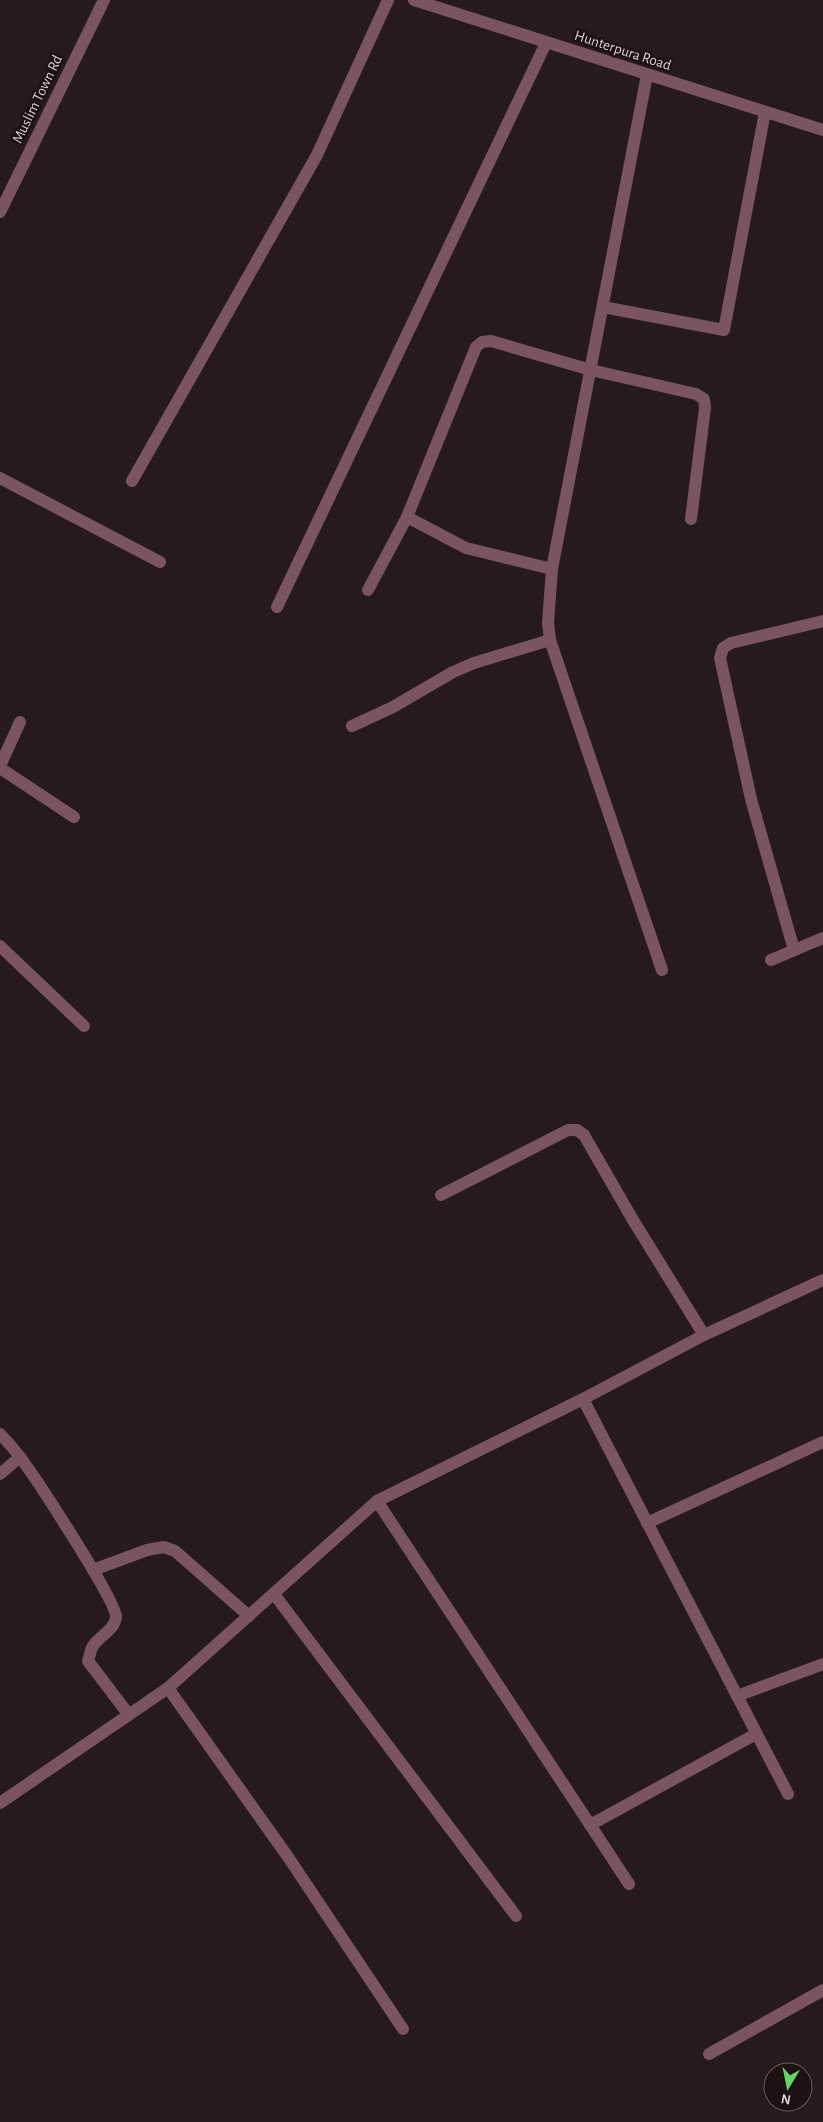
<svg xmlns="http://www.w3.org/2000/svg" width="823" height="2122" viewBox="0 0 823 2122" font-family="'Alegreya Sans',sans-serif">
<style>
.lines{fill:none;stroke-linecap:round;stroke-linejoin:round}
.minor{stroke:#7a545f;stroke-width:12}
.labels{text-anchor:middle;stroke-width:5;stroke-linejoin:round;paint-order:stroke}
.street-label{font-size:15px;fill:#d9d0d3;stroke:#1d1114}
</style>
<rect width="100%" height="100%" fill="#261a1e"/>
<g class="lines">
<g class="minor">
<path d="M 414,0 L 823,130"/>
<path d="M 647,75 L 552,569 L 548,623 L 550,640 L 662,970"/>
<path d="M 0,212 L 104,0"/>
<path d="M 603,307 L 724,330 L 765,112"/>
<path d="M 0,478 L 160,562"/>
<path d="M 132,481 L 317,155 L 388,0"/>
<path d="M 407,517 L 466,548 L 552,569"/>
<path d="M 368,590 L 407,517 L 476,347 L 482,342 L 491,341 L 591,370 L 696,394 L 704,399 L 705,408 L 691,519"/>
<path d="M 277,607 L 546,43"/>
<path d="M 352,726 L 393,707 L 453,672 L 474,663 L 550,640"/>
<path d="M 0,766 L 20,722"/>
<path d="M 0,768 L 74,817"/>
<path d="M 0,946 L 84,1026"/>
<path d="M 794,950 L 751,799 L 720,658 L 723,648 L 731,643 L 823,621"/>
<path d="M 771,960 L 823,938"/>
<path d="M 441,1195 L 568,1130 L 577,1130 L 584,1135 L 633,1220 L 704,1335"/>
<path d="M 583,1399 L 788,1794"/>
<path d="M 0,1434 C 7,1441 14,1449 20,1457 C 35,1477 116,1600 116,1617 C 115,1630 99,1636 93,1646 C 90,1650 90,1656 88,1661 L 129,1715"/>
<path d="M 0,1474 L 20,1457"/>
<path d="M 377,1501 L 629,1884"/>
<path d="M 647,1523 L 823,1442"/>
<path d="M 93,1570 L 147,1550 L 164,1547 L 175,1551 L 249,1616"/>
<path d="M 274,1594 L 516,1916"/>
<path d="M 168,1688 L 288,1857 L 403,2029"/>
<path d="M 737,1696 L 823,1664"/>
<path d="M 0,1803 L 168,1688 L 377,1501 L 583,1399 L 704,1335 L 823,1280"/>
<path d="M 590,1825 L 756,1734"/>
<path d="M 709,2054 L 823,1990"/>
</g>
</g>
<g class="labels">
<g class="street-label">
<text transform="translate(623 50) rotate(18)" y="5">Hunterpura Road</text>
<text transform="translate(37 99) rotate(-64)" y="5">Muslim Town Rd</text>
</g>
</g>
<g transform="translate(788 2087) rotate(190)"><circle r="24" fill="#1d1114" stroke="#685d60"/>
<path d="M0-4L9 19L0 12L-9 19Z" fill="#65d467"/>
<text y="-8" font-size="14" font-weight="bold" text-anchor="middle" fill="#d9d0d3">N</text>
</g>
</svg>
